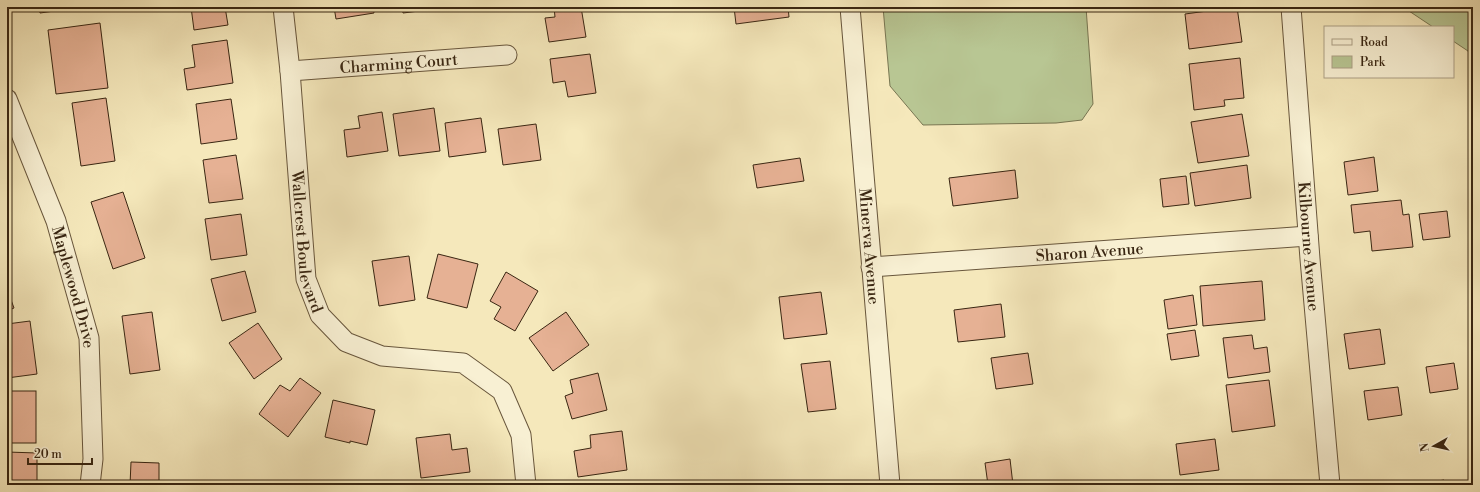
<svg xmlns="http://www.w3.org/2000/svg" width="1480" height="492" viewBox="0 0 1480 492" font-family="'Libre Bodoni',serif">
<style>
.green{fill:#b8c693;stroke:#787652}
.building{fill:#e6b194;stroke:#392612}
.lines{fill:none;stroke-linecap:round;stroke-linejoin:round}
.street-casing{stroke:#68563c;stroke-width:21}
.street{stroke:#f8f0d3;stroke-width:19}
.labels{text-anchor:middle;stroke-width:4;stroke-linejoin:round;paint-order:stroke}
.street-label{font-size:16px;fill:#392612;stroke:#f8f0d3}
</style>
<rect width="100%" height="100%" fill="#f5e8bb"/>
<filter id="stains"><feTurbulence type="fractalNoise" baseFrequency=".005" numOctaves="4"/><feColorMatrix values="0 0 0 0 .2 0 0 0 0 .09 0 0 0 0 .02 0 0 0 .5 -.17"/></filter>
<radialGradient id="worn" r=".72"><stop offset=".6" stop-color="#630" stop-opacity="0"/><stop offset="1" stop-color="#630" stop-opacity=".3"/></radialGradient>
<g class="green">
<path d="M 883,7 L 1086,7 L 1093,104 L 1082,120 L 1056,123 L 923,125 L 890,86 Z"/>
<path d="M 1403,7 L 1473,7 L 1473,60 L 1468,51 L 1453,41 L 1453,27 L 1433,27 Z"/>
</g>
<g class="building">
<path d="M 39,7 L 76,7 L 76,8 L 40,13 Z"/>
<path d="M 191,7 L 225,7 L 228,25 L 194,30 Z"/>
<path d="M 334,7 L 373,7 L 374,13 L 336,19 Z"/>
<path d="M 402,7 L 427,7 L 427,10 L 403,13 Z"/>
<path d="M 554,7 L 581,7 L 586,37 L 549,42 L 545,18 L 555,17 Z"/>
<path d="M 734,7 L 788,7 L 789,17 L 736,24 Z"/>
<path d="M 1237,7 L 1242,42 L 1189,49 L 1185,14 Z"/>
<path d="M 100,23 L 108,88 L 56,94 L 48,30 Z"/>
<path d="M 227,40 L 233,83 L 187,90 L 184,69 L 195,67 L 192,45 Z"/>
<path d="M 590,54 L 596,93 L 568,97 L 565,81 L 553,83 L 550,59 Z"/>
<path d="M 1240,58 L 1244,98 L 1224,100 L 1225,106 L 1194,110 L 1189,64 Z"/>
<path d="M 106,98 L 115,161 L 81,166 L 72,103 Z"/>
<path d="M 231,99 L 237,139 L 201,144 L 196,104 Z"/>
<path d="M 434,108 L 440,151 L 399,156 L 393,114 Z"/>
<path d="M 382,112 L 388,151 L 347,157 L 344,130 L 360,128 L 358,116 Z"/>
<path d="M 1242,114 L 1249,156 L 1198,163 L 1191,122 Z"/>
<path d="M 481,118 L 486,152 L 449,157 L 445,123 Z"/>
<path d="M 536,124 L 541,160 L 503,165 L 498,129 Z"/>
<path d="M 236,155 L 243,199 L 209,203 L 203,160 Z"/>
<path d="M 1374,157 L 1378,191 L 1348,195 L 1344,162 Z"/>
<path d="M 800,158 L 804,181 L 757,188 L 753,165 Z"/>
<path d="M 1247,165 L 1251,198 L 1195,206 L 1190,173 Z"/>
<path d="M 1015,170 L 1018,198 L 953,206 L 949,178 Z"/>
<path d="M 1186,176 L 1189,204 L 1163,207 L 1160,179 Z"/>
<path d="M 123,192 L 145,258 L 113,269 L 91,202 Z"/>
<path d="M 1401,200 L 1403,215 L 1409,214 L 1413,247 L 1372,251 L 1370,231 L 1354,233 L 1351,205 Z"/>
<path d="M 1447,211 L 1450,237 L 1423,240 L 1419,214 Z"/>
<path d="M 241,214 L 247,255 L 211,260 L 205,219 Z"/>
<path d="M 438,254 L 478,264 L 467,308 L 427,298 Z"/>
<path d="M 409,256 L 415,300 L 379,306 L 372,261 Z"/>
<path d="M 245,271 L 256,312 L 222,321 L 211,279 Z"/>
<path d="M 506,272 L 538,291 L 515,331 L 494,319 L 501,307 L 490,301 Z"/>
<path d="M 1262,281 L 1265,320 L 1203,326 L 1200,286 Z"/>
<path d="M 7,289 L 14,308 L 7,311 Z"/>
<path d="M 821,292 L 827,334 L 784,339 L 779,297 Z"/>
<path d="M 1193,295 L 1197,325 L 1168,329 L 1164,300 Z"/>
<path d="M 1001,304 L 1005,337 L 958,342 L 954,310 Z"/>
<path d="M 152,312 L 160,370 L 130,374 L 122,316 Z"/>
<path d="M 566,312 L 589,345 L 553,371 L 529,338 Z"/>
<path d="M 30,321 L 37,374 L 7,378 L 7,324 Z"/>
<path d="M 258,323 L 282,359 L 254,379 L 229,343 Z"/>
<path d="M 1380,329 L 1385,364 L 1349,369 L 1344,334 Z"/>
<path d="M 1195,330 L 1199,356 L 1171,360 L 1167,334 Z"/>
<path d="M 1252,335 L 1254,349 L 1267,347 L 1270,372 L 1228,378 L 1223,338 Z"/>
<path d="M 1028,353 L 1033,384 L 996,389 L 991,358 Z"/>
<path d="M 830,361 L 836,409 L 808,412 L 801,364 Z"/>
<path d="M 1454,363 L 1458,389 L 1430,393 L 1426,367 Z"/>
<path d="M 598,373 L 607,410 L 572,419 L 565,396 L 573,393 L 570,380 Z"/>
<path d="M 300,378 L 321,393 L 288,437 L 259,414 L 280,385 L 290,391 Z"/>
<path d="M 1269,380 L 1275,426 L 1232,432 L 1226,385 Z"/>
<path d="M 1398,387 L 1402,415 L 1368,420 L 1364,391 Z"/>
<rect x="7" y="391" width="29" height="52"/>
<path d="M 333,400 L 375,410 L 367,445 L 350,441 L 350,443 L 325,437 Z"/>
<path d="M 622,431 L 627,470 L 578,477 L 574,451 L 591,448 L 590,435 Z"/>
<path d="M 450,434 L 452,450 L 467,448 L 470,472 L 421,478 L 416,438 Z"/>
<path d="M 1215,439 L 1219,470 L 1180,475 L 1176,444 Z"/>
<path d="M 7,452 L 37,453 L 37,485 L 7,485 Z"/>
<path d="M 1010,459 L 1013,485 L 988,485 L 985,463 Z"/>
<path d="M 131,462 L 159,463 L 159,482 L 167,482 L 167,485 L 130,485 Z"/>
<path d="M 1444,480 L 1445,485 L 1412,485 Z"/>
</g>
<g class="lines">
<g class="street-casing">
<g id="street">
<path id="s1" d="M 283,7 L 290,71 L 306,279 L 320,315 L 346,342 L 382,356 L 463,363 L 502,391 L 521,435 L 526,485"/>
<path id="s2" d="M 850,7 L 890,485"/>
<path id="s3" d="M 1291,7 L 1310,259 L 1330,485"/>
<path id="s4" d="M 290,71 L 507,55"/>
<path id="s5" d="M 7,99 L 56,221 L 89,338 L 93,459 L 90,485"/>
<path id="s6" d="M 871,267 L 1308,236"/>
</g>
</g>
<use href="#street" class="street"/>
</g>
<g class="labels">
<g class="street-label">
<text dy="6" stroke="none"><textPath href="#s4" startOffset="109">Charming Court</textPath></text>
<text dy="6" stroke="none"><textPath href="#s1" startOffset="236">Wallcrest Boulevard</textPath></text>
<text dy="6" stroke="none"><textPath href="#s2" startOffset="240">Minerva Avenue</textPath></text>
<text dy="6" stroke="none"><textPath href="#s3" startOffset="240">Kilbourne Avenue</textPath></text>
<text dy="6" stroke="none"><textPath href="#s6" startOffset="219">Sharon Avenue</textPath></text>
<text dy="6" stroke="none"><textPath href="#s5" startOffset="200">Maplewood Drive</textPath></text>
</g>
</g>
<rect width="1480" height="492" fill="none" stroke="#f5e8bb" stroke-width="24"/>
<rect x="8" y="8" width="1464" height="476" fill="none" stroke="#392612" stroke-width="2"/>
<rect x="12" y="12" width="1456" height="468" fill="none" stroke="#392612"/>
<rect x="1324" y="26" width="130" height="52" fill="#f8f0d3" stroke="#ac9f86"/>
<rect x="1332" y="39" width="20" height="6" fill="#f8f0d3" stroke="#ac9f86"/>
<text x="1360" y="46" font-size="12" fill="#392612">Road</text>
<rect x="1332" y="56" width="20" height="12" fill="#b8c693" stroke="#ac9f86"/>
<text x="1360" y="66" font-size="12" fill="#392612">Park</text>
<g transform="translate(1434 446) rotate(262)" stroke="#f8f0d3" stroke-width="3" paint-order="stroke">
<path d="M0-3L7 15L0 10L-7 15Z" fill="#392612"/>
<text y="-6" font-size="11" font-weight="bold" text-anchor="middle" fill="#392612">N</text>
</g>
<path d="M28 458v6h64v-6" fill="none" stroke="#392612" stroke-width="2"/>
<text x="34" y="458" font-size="12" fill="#392612" stroke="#f8f0d3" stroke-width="3" paint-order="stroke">20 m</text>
<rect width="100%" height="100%" filter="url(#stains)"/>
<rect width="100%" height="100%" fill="url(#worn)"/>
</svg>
